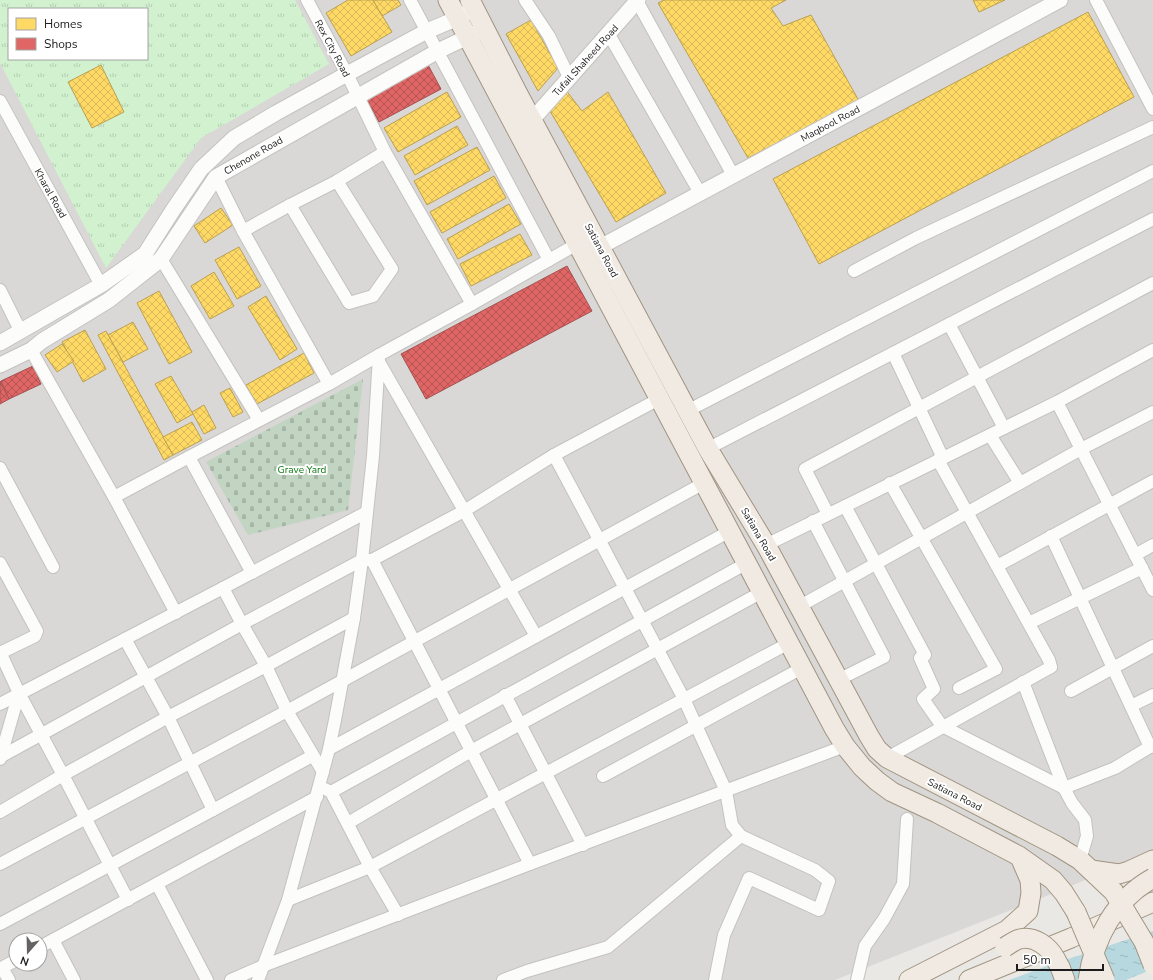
<svg xmlns="http://www.w3.org/2000/svg" width="1153" height="980" viewBox="0 0 1153 980" font-family="'Nunito Sans',sans-serif">
<style>
.residential{fill:#d9d8d6;fill-rule:evenodd}
.cemetery{fill:url(#cemetery-stones)}
.park{fill:url(#park-tufts);fill-rule:evenodd}
.water{fill:url(#water-ripples)}
.homes{fill:url(#homes-cross-hatch);stroke:#bba050}
.shops{fill:url(#shops-cross-hatch);stroke:#a55050}
.lines{fill:none;stroke-linecap:round;stroke-linejoin:round}
.minor-casing{stroke:#c3c2c0;stroke-width:14}
.tertiary-casing{stroke:#c3c2c0;stroke-width:17}
.primary-casing{stroke:#a09481;stroke-width:21}
.minor{stroke:#fcfcfb;stroke-width:12}
.tertiary{stroke:#fcfcfb;stroke-width:15}
.primary{stroke:#f0eae2;stroke-width:19}
.primary-bridge-casing{stroke:#a09481;stroke-width:21;stroke-linecap:butt}
.primary-bridge{stroke:#f0eae2;stroke-width:19}
.labels{text-anchor:middle;stroke-width:4;stroke-linejoin:round;paint-order:stroke}
.street-label{font-size:10px;fill:#1c1c1c;stroke:#fff}
.park-label{font-size:10px;fill:#0a790e;stroke:#fff}
</style>
<defs>
<pattern id="cemetery-stones" width="16" height="16" patternUnits="userSpaceOnUse"><rect width="16" height="16" fill="#c2d5c2"/><path d="M2 7V4a2 2 0 0 1 4 0v3zM10 15v-3a2 2 0 0 1 4 0v3z" fill="#a6b6a6"/></pattern>
<pattern id="park-tufts" width="24" height="20" patternUnits="userSpaceOnUse"><rect width="24" height="20" fill="#d1f1cf"/><path d="M3 7l-1-3M5 7V3M7 7l1-3M15 17l-1-3M17 17v-4M19 17l1-3" fill="none" stroke="#b3ceb1"/></pattern>
<pattern id="water-ripples" width="26" height="14" patternUnits="userSpaceOnUse"><rect width="26" height="14" fill="#b6d8de"/><path d="M2 4q2-2 4 0t4 0M15 11q2-2 4 0t4 0" fill="none" stroke="#9cb9be"/></pattern>
<pattern id="homes-cross-hatch" width="8" height="8" patternUnits="userSpaceOnUse"><rect width="8" height="8" fill="#ffd966"/><path d="M0 0l8 8M0 8l8-8" fill="none" stroke="#daba58"/></pattern>
<pattern id="shops-cross-hatch" width="8" height="8" patternUnits="userSpaceOnUse"><rect width="8" height="8" fill="#e06666"/><path d="M0 0l8 8M0 8l8-8" fill="none" stroke="#b55353"/></pattern>
</defs>
<rect width="100%" height="100%" fill="#eae8e4"/>
<path class="residential" d="M 0,0 L 1153,0 L 1153,851 L 1064,889 L 835,980 L 0,980 ZM 9,9 L 147,9 L 147,59 L 9,59 ZM 16,940 L 40,940 L 40,964 L 16,964 Z"/>
<path class="cemetery" d="M 363,379 L 348,510 L 248,535 L 206,462 Z"/>
<path class="park" d="M 0,0 L 295,0 L 329,64 L 201,138 L 106,268 L 0,63 ZM 9,9 L 147,9 L 147,59 L 9,59 Z"/>
<path class="water" d="M 1153,931 L 1153,969 L 1126,980 L 1009,980 L 1050,965 Z"/>
<g class="homes">
<path d="M 348,0 L 373,0 L 392,32 L 351,56 L 326,13 Z"/>
<path d="M 373,0 L 398,0 L 401,5 L 382,16 Z"/>
<path d="M 664,0 L 786,0 L 771,8 L 783,26 L 811,15 L 859,101 L 748,158 L 658,3 Z"/>
<path d="M 973,0 L 1005,0 L 979,12 Z"/>
<path d="M 1088,12 L 1134,97 L 819,264 L 773,179 Z"/>
<path d="M 531,20 L 558,68 L 538,91 L 506,34 Z"/>
<path d="M 101,65 L 124,112 L 92,128 L 68,82 Z"/>
<path d="M 565,89 L 582,111 L 608,92 L 666,193 L 616,222 L 547,106 Z"/>
<path d="M 447,92 L 461,117 L 398,152 L 384,128 Z"/>
<path d="M 457,126 L 468,145 L 415,175 L 404,156 Z"/>
<path d="M 477,147 L 490,170 L 427,205 L 414,181 Z"/>
<path d="M 494,176 L 506,198 L 442,233 L 430,212 Z"/>
<path d="M 509,204 L 521,224 L 458,259 L 447,239 Z"/>
<path d="M 221,208 L 233,225 L 205,243 L 194,226 Z"/>
<path d="M 520,234 L 532,255 L 471,286 L 460,264 Z"/>
<path d="M 239,247 L 261,286 L 237,299 L 215,260 Z"/>
<path d="M 214,272 L 234,306 L 210,319 L 191,286 Z"/>
<path d="M 159,291 L 192,352 L 169,364 L 137,303 Z"/>
<path d="M 266,296 L 297,349 L 280,360 L 248,307 Z"/>
<path d="M 133,322 L 148,349 L 123,362 L 108,335 Z"/>
<path d="M 85,330 L 106,369 L 83,382 L 62,342 Z"/>
<path d="M 106,331 L 173,455 L 164,460 L 98,335 Z"/>
<path d="M 62,344 L 74,361 L 57,372 L 45,355 Z"/>
<path d="M 304,353 L 314,373 L 257,404 L 246,385 Z"/>
<path d="M 171,376 L 193,414 L 177,423 L 155,384 Z"/>
<path d="M 230,388 L 243,412 L 233,417 L 220,393 Z"/>
<path d="M 204,405 L 216,428 L 204,434 L 192,412 Z"/>
<path d="M 192,422 L 202,440 L 173,455 L 163,437 Z"/>
</g>
<g class="shops">
<path d="M 427,63 L 441,89 L 379,122 L 365,96 Z"/>
<path d="M 567,266 L 592,311 L 426,399 L 401,354 Z"/>
<path d="M 33,366 L 41,384 L 9,399 L 1,381 Z"/>
<path d="M 0,381 L 9,399 L 0,404 Z"/>
</g>
<g class="lines">
<g class="minor-casing">
<g id="minor">
<path d="M 307,0 L 347,74 L 385,152 L 472,304"/>
<path d="M 410,0 L 549,260"/>
<path d="M 525,0 L 549,36 L 569,77"/>
<path d="M 1096,0 L 1153,109"/>
<path d="M 637,1 L 733,175"/>
<path d="M 608,33 L 700,193"/>
<path d="M 0,101 L 101,285"/>
<path d="M 216,177 L 243,231 L 329,384"/>
<path d="M 290,205 L 349,303 L 373,296 L 392,269 L 337,181"/>
<path d="M 243,231 L 290,205 L 337,181 L 385,152"/>
<path d="M 161,259 L 259,420"/>
<path d="M 854,271 L 916,238 L 1153,127"/>
<path d="M 0,290 L 21,332"/>
<path d="M 949,324 L 1004,428"/>
<path d="M 31,350 L 114,497 L 176,613"/>
<path d="M 893,353 L 943,458"/>
<path d="M 379,362 L 536,636"/>
<path d="M 1057,402 L 1153,590"/>
<path d="M 687,411 L 1153,171"/>
<path d="M 990,435 L 1020,483"/>
<path d="M 707,449 L 1153,219"/>
<path d="M 0,468 L 53,567"/>
<path d="M 890,483 L 996,669 L 959,688"/>
<path d="M 114,497 L 189,457"/>
<path d="M 845,506 L 925,655 L 920,658 L 934,689 L 923,699 L 942,726 L 1064,788 L 1115,768 L 1153,745"/>
<path d="M 828,514 L 805,469 L 1153,283"/>
<path d="M 813,521 L 884,657 L 838,680"/>
<path d="M 1051,536 L 1150,747"/>
<path d="M 766,545 L 1057,402 L 1153,350"/>
<path d="M 1135,555 L 1153,545"/>
<path d="M 372,560 L 530,864"/>
<path d="M 0,563 L 37,631 L 35,636 L 0,653"/>
<path d="M 997,566 L 1153,481"/>
<path d="M 252,573 L 189,457 L 329,384 L 379,355"/>
<path d="M 800,606 L 1081,449 L 1153,412"/>
<path d="M 1029,623 L 1142,568"/>
<path d="M 125,639 L 168,717 L 213,810"/>
<path d="M 0,652 L 19,693 L 63,775 L 128,900"/>
<path d="M 1023,682 L 1064,788 L 1072,803 L 1085,820 L 1087,836 L 1080,860"/>
<path d="M 1071,691 L 1153,646"/>
<path d="M 505,695 L 583,845"/>
<path d="M 0,704 L 223,588"/>
<path d="M 1131,706 L 1153,695"/>
<path d="M 329,749 L 730,531"/>
<path d="M 0,757 L 242,624 L 362,560 L 372,560 L 464,511 L 554,455 L 659,399"/>
<path d="M 887,758 L 1051,667 L 1049,660 L 938,460"/>
<path d="M 0,759 L 19,693"/>
<path d="M 323,772 L 287,711 L 266,666 L 242,624 L 223,588 L 367,512"/>
<path d="M 603,776 L 802,668"/>
<path d="M 325,789 L 331,792 L 370,867 L 398,915"/>
<path d="M 331,792 L 747,563"/>
<path d="M 0,812 L 63,775 L 168,717 L 266,666 L 354,618"/>
<path d="M 348,823 L 471,751 L 762,592"/>
<path d="M 0,864 L 287,711 L 704,483"/>
<path d="M 157,884 L 207,980"/>
<path d="M 288,900 L 370,867 L 789,643"/>
<path d="M 0,924 L 213,810 L 312,756"/>
<path d="M 53,940 L 74,980"/>
<path d="M 40,947 L 317,797"/>
<path d="M 2,968 L 9,980"/>
<path d="M 0,969 L 16,960"/>
<path d="M 231,980 L 263,966 L 530,864 L 845,746"/>
<path d="M 258,980 L 288,900 L 329,749 L 335,720 L 354,618 L 362,560 L 373,456 L 379,355 L 472,304 L 577,244"/>
<path d="M 503,980 L 527,971 L 608,947 L 741,836 L 732,825 L 726,791 L 684,699 L 554,455"/>
<path d="M 715,980 L 724,935 L 749,878 L 819,910 L 829,881 L 815,870 L 741,836"/>
<path d="M 857,980 L 865,946 L 884,919 L 903,884 L 907,819"/>
</g>
</g>
<g class="tertiary-casing">
<g id="tertiary">
<path d="M 532,120 L 638,0"/>
<path d="M 600,247 L 1060,0"/>
<path d="M 0,343 L 101,285 L 145,254 L 173,210 L 201,169 L 234,138 L 276,113 L 347,74 L 427,31 L 458,18 L 466,13"/>
<path d="M 0,365 L 31,350 L 42,341 L 109,300 L 161,259 L 216,177 L 438,51 L 476,33"/>
</g>
</g>
<g class="primary-casing">
<g id="primary">
<path d="M 448,0 L 834,728 L 845,746 L 862,767 L 877,781 L 892,792 L 937,813 L 1019,856 L 1053,880 L 1064,893 L 1076,912"/>
<path d="M 470,0 L 517,92 L 708,449 L 766,545 L 869,736 L 877,749 L 887,758 L 1057,846 L 1080,860 L 1115,893"/>
<path d="M 1091,870 L 1119,874 L 1129,871 L 1153,860"/>
<path d="M 1055,958 L 1060,967 L 1065,980"/>
<path d="M 909,980 L 1007,930 L 1028,911 L 1031,893 L 1030,880 L 1020,857"/>
<path d="M 969,980 L 1071,938 L 1153,902"/>
</g>
</g>
<use href="#minor" class="minor"/>
<use href="#tertiary" class="tertiary"/>
<use href="#primary" class="primary"/>
<g class="primary-bridge-casing">
<g id="primary-bridge">
<path d="M 1115,894 L 1144,942 L 1153,965"/>
<path d="M 1076,912 L 1105,980"/>
<path d="M 1005,947 C 1010,944 1015,940 1020,939 C 1034,935 1049,947 1055,958"/>
<path d="M 1088,980 C 1094,938 1115,899 1153,878"/>
</g>
</g>
<use href="#primary-bridge" class="primary-bridge"/>
</g>
<g class="labels">
<g class="street-label">
<text transform="translate(333 48) rotate(62)" y="4">Rex City Road</text>
<text transform="translate(585 60) rotate(-48)" y="4">Tufail Shaheed Road</text>
<text transform="translate(830 123) rotate(-28)" y="4">Maqbool Road</text>
<text transform="translate(253 155) rotate(-30)" y="4">Chenone Road</text>
<text transform="translate(51 193) rotate(61)" y="4">Kharal Road</text>
<text transform="translate(602 250) rotate(62)" y="4">Satiana Road</text>
<text transform="translate(759 534) rotate(60)" y="4">Satiana Road</text>
<text transform="translate(955 794) rotate(27)" y="4">Satiana Road</text>
</g>
<g class="park-label">
<text x="302" y="473">Grave Yard</text>
</g>
</g>
<rect x="8" y="8" width="140" height="52" fill="#ffffff" stroke="#a4a4a4"/>
<rect x="16" y="18" width="20" height="12" fill="#ffd966" stroke="#a4a4a4"/>
<text x="44" y="28" font-size="12" fill="#1c1c1c">Homes</text>
<rect x="16" y="38" width="20" height="12" fill="#e06666" stroke="#a4a4a4"/>
<text x="44" y="48" font-size="12" fill="#1c1c1c">Shops</text>
<g transform="translate(28 952) rotate(200)"><circle r="19" fill="#ffffff" stroke="#a4a4a4"/>
<path d="M0-3L7 15L0 10L-7 15Z" fill="#646362"/>
<text y="-6" font-size="11" font-weight="bold" text-anchor="middle" fill="#1c1c1c">N</text>
</g>
<path d="M1017 964v6h86v-6" fill="none" stroke="#1c1c1c" stroke-width="2"/>
<text x="1023" y="964" font-size="12" fill="#1c1c1c" stroke="#ffffff" stroke-width="3" paint-order="stroke">50 m</text>
</svg>
